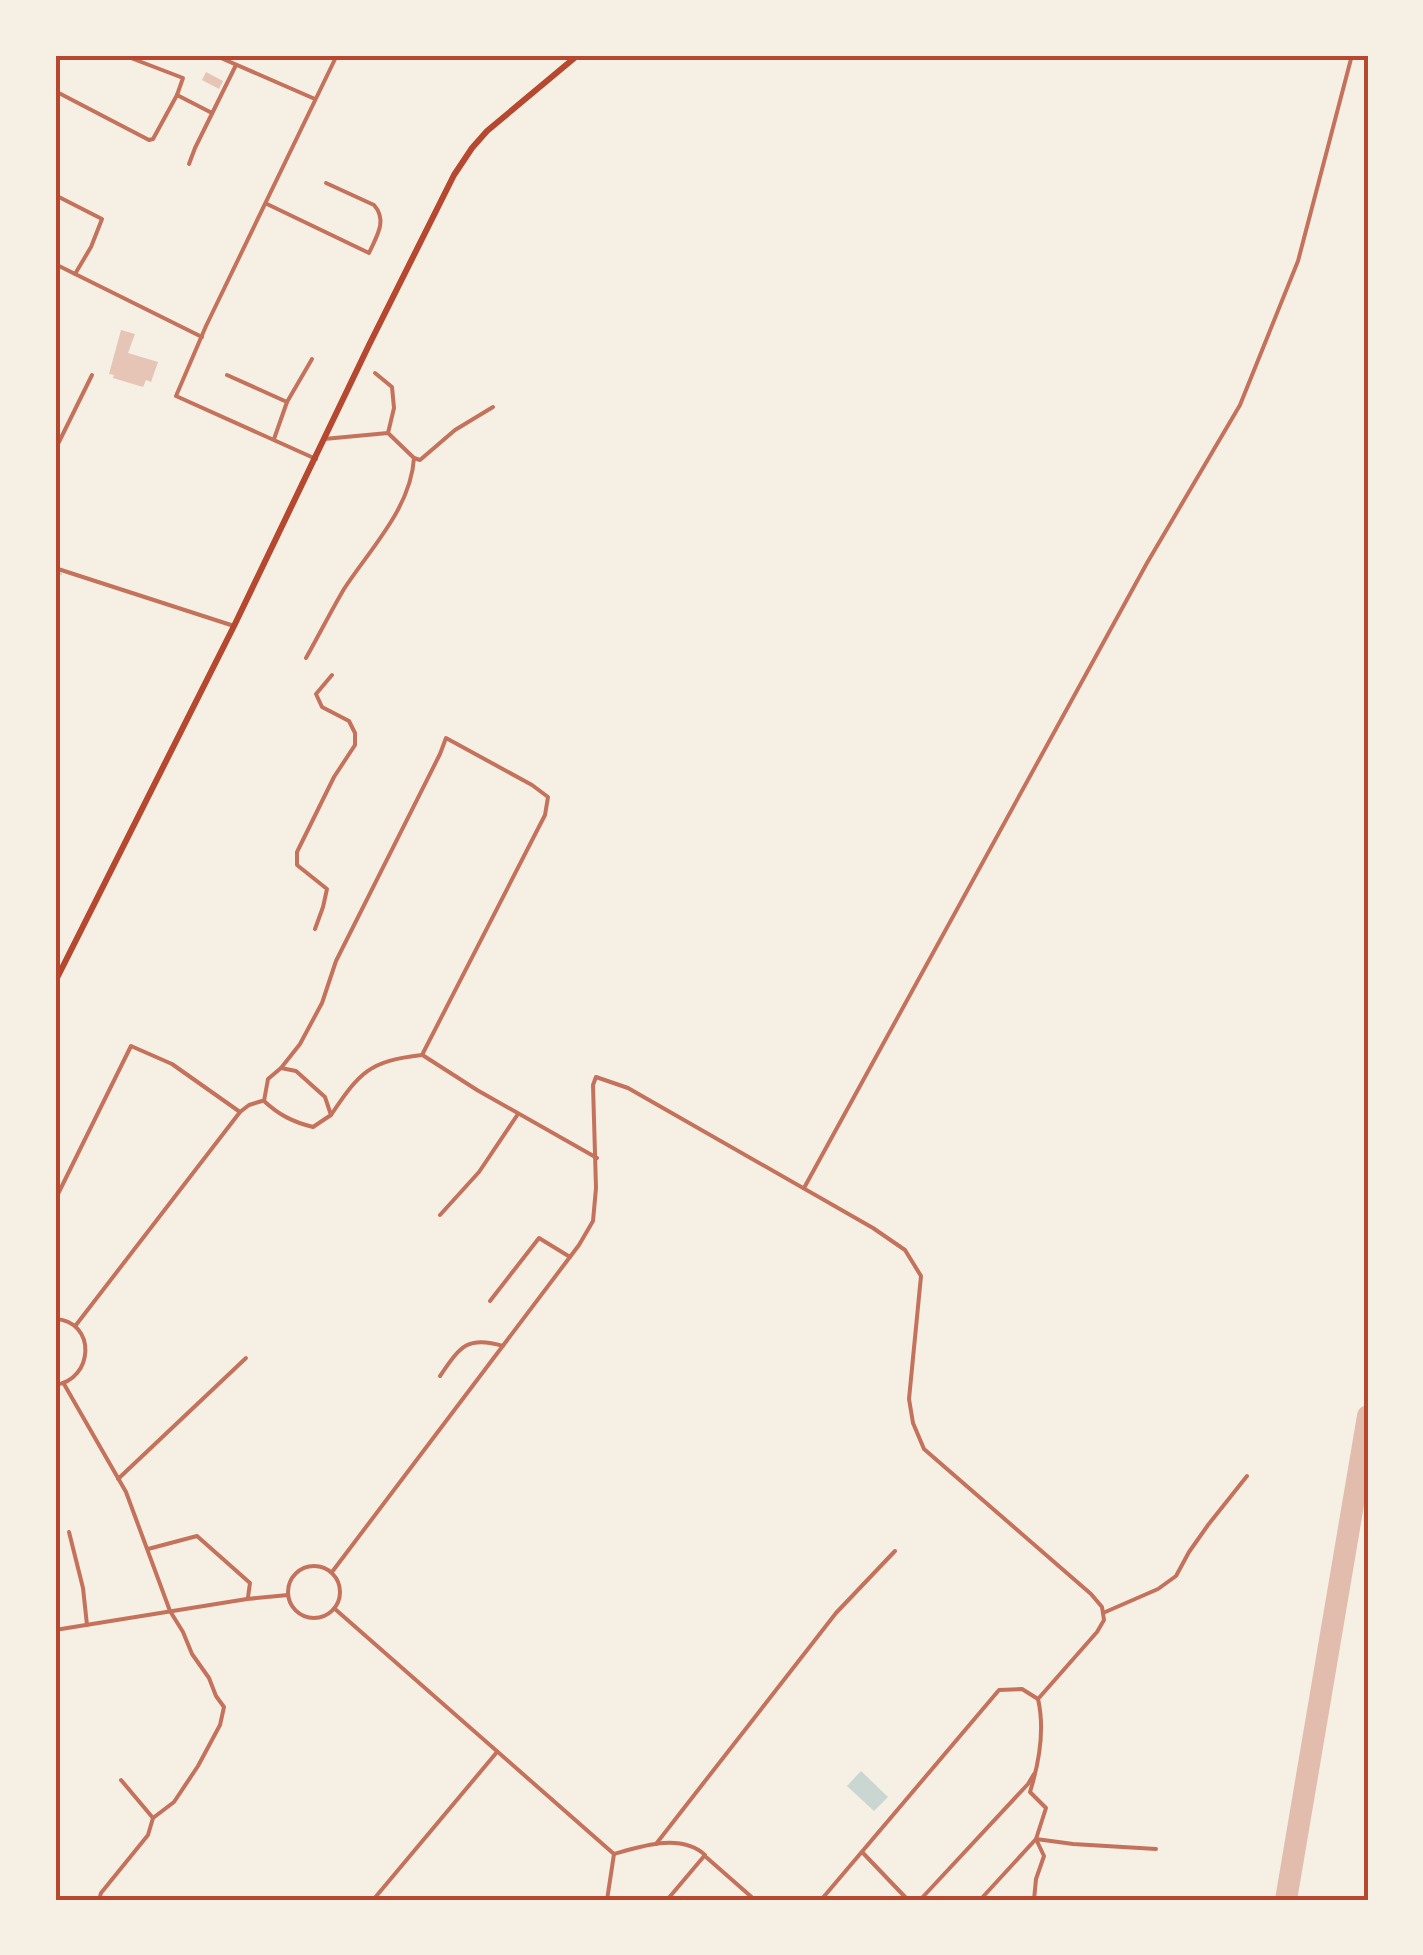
<svg xmlns="http://www.w3.org/2000/svg" width="1423" height="1955" viewBox="0 0 1423 1955" font-family="'Archivo Narrow',sans-serif">
<style>
.water{fill:#c9d6d2}
.lines{fill:none;stroke-linecap:round;stroke-linejoin:round}
.stream{stroke:#c9d6d2;stroke-width:2.5}
.taxiway{stroke:#e2bdae;stroke-width:22}
.building{fill:#e6c5b7}
.minor{stroke:#c5725c;stroke-width:4}
.secondary{stroke:#b5482f;stroke-width:6}
.neatline{fill:none;stroke:#b5482f;stroke-width:4}
</style>
<rect width="100%" height="100%" fill="#f6efe4"/>
<path class="water" d="M 861,1771 L 888,1797 L 874,1811 L 847,1786 Z"/>
<g class="lines">
<path class="stream" d="M 55,572 L 61,574"/>
<path class="taxiway" d="M 1286,1900 L 1368,1416"/>
</g>
<g class="building">
<path d="M 206,72 L 223,81 L 219,89 L 202,80 Z"/>
<path d="M 121,330 L 135,334 L 128,353 L 158,362 L 151,382 L 146,380 L 143,387 L 113,378 L 114,375 L 109,374 Z"/>
</g>
<g class="lines">
<g class="minor">
<path d="M 214,55 L 315,99"/>
<path d="M 503,55 L 504,55"/>
<path d="M 55,91 L 149,140 L 153,139 L 177,95 L 183,78 L 123,55"/>
<path d="M 177,95 L 212,113"/>
<path d="M 189,164 L 195,148 L 236,65"/>
<path d="M 55,195 L 102,219 L 91,247 L 75,274"/>
<path d="M 267,204 L 369,253 C 376,237 388,221 374,205 L 326,183"/>
<path d="M 55,264 L 202,337"/>
<path d="M 375,373 L 392,387 L 394,408 L 388,433"/>
<path d="M 227,375 L 287,402"/>
<path d="M 274,439 L 287,402 L 312,359"/>
<path d="M 55,450 L 92,375"/>
<path d="M 414,458 L 420,460 L 455,430 L 493,407"/>
<path d="M 316,459 L 176,396 L 206,326 L 337,55"/>
<path d="M 55,568 L 234,626"/>
<path d="M 306,658 C 319,635 331,611 344,589 C 370,549 411,508 414,458 L 388,433 L 324,439"/>
<path d="M 315,929 L 323,907 L 327,889 L 297,865 L 297,852 L 334,777 L 355,745 L 355,733 L 349,721 L 322,707 L 316,694 L 332,675"/>
<path d="M 424,1056 L 477,1090 L 597,1158"/>
<path d="M 281,1068 L 300,1044 L 322,1003 L 336,961 L 440,754 L 446,738 L 532,785 L 548,797 L 545,815 L 422,1055 C 369,1061 360,1072 331,1115"/>
<path d="M 281,1068 L 296,1071 L 325,1097 L 331,1115 L 313,1127 C 293,1122 279,1115 264,1101 L 268,1079 Z"/>
<path d="M 240,1112 L 249,1105 L 262,1101"/>
<path d="M 804,1188 L 1147,563 L 1240,405 L 1298,261 L 1352,55"/>
<path d="M 55,1200 L 131,1046 L 172,1064 L 240,1112 L 76,1325"/>
<path d="M 440,1215 L 479,1172 L 518,1114"/>
<path d="M 490,1301 L 539,1238 L 570,1257"/>
<path d="M 55,1319 C 97,1321 94,1380 55,1385"/>
<path d="M 440,1376 C 460,1347 467,1335 503,1346"/>
<path d="M 64,1384 L 126,1492 L 170,1611 L 183,1632 L 192,1654 L 209,1678 L 216,1696 L 224,1707 L 220,1725 L 198,1766 L 174,1802 L 153,1818 L 148,1835 L 101,1893 L 99,1900"/>
<path d="M 118,1479 L 246,1358"/>
<path d="M 69,1532 L 83,1588 L 87,1625"/>
<path d="M 148,1549 L 197,1536 L 250,1583 L 248,1597"/>
<circle cx="314" cy="1592" r="26"/>
<path d="M 332,1572 L 579,1245 L 593,1221 L 596,1188 L 593,1085 L 596,1077 L 628,1088 L 873,1228 L 905,1250 L 921,1276 L 909,1399 L 913,1423 L 924,1449 L 1091,1594 L 1102,1607 L 1104,1620 L 1097,1632 L 1038,1699 C 1045,1729 1039,1763 1030,1792 L 1046,1808 L 1036,1839 L 1044,1856 L 1036,1879 L 1034,1900"/>
<path d="M 335,1609 L 614,1854"/>
<path d="M 1103,1613 L 1158,1589 L 1176,1576 L 1189,1552 L 1208,1525 L 1247,1476"/>
<path d="M 55,1630 L 247,1599 L 288,1595"/>
<path d="M 121,1780 L 153,1818"/>
<path d="M 656,1844 L 836,1613 L 895,1551"/>
<path d="M 863,1853 L 908,1900"/>
<path d="M 614,1854 C 642,1846 681,1833 705,1855 L 667,1900"/>
<path d="M 706,1857 L 755,1900"/>
<path d="M 373,1900 L 497,1752"/>
<path d="M 607,1900 L 614,1854"/>
<path d="M 821,1900 L 999,1690 L 1022,1689 L 1038,1699"/>
<path d="M 920,1900 L 1028,1784 L 1034,1774"/>
<path d="M 980,1900 L 1036,1839 L 1073,1844 L 1156,1849"/>
</g>
<path class="secondary" d="M 55,982 L 234,626 L 369,345 L 454,175 L 472,148 L 487,131 L 578,55"/>
</g>
<rect width="1423" height="1955" fill="none" stroke="#f6efe4" stroke-width="115"/>
<rect x="58" y="58" width="1308" height="1840" class="neatline"/>
</svg>
